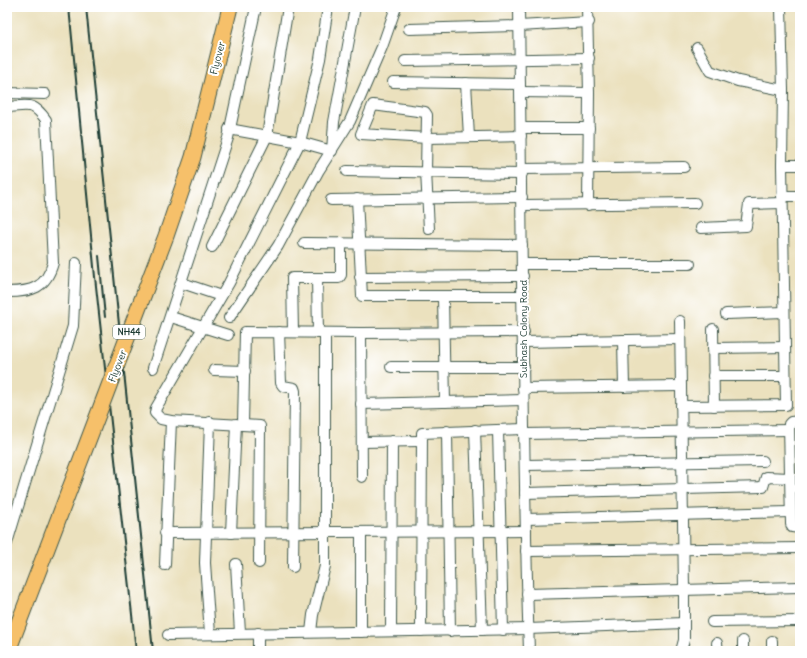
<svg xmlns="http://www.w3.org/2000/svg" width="807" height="658" viewBox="0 0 807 658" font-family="Delius,sans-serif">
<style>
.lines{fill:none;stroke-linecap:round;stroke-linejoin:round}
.minor-casing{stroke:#3e5649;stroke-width:12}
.minor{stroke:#fff;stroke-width:10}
.rail{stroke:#1f3d34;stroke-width:2}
.highway-bridge-casing{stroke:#3e5649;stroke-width:17;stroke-linecap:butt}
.highway-bridge{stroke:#f6c06b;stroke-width:15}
.labels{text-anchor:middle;stroke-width:4;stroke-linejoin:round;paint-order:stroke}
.shield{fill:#fff;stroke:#627771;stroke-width:1}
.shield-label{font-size:9px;font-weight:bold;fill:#1f3d34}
.street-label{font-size:10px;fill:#1f3d34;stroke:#fff}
</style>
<rect width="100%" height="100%" fill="#fff"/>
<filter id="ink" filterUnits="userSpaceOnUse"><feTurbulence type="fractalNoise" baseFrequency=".025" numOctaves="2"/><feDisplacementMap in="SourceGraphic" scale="8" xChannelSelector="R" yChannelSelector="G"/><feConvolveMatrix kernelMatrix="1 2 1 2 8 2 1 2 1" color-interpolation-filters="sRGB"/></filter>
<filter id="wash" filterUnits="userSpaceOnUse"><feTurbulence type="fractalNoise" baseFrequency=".012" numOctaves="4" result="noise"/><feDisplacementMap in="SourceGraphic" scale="16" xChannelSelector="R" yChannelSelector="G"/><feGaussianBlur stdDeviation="0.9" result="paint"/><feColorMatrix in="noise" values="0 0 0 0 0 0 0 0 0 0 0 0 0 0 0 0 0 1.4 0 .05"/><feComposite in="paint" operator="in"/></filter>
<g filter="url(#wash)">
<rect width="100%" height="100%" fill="#ebe1be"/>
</g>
<g filter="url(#ink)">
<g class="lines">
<g class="minor-casing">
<g id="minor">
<path d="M 519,7 C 522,222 522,436 529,651"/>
<path d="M 587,7 L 589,93 L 588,205"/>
<path d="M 409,29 L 519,26 L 589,22"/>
<path d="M 697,48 L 710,71 L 738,81 L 783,90"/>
<path d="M 405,61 L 589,58"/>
<path d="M 393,82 L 520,84"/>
<path d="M 466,83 L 469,137"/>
<path d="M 521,92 L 589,93"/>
<path d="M 7,93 L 45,94"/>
<path d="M 7,107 C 28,106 33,101 46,120 L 53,263 C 46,288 32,292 7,292"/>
<path d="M 521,128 L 589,128"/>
<path d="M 229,129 L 300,142 L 332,151 L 334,122 L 355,7"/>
<path d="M 782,165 L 800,165"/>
<path d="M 522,169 L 684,167"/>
<path d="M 347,171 L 522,174"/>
<path d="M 782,196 L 800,196"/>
<path d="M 357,199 L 362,296 L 523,296"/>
<path d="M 331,200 L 522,197"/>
<path d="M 523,205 L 695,203"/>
<path d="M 701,228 L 746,226 L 749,204 L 782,203"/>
<path d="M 429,229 L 426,171 L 427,115 L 425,112 L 373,105 L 361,134 L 427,138 L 521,136"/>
<path d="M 304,243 L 522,245"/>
<path d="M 212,247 L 267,136 L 288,7"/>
<path d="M 523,264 L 690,264"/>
<path d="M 360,277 L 523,276"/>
<path d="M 317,278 L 318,333"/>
<path d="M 182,283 L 221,296"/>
<path d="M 443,297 L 445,402"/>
<path d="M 726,314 L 784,312"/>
<path d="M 171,317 L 228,335"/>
<path d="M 229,318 L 278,246 L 319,170 L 350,121 L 382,47 L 396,7"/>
<path d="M 680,321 L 684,588 L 684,640 L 681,651"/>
<path d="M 713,329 L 714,406"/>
<path d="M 279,332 L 281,383 L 283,386 L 294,388 L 295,391 L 293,567"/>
<path d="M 293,332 L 292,278 L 339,278 L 341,275 L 341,243"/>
<path d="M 361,333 L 362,477"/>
<path d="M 623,340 L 624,387"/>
<path d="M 524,342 L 680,339"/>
<path d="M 713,348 L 785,347"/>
<path d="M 391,367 L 524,367"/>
<path d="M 153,368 L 228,138 L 256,7"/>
<path d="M 214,370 L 245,371"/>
<path d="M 713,376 L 785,376"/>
<path d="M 523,388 L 681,386"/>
<path d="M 361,404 L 523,400"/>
<path d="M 681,406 L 786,405 L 782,165 L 783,90 L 781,7"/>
<path d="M 800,421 L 791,422 L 789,424 L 791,524 L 792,527 L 800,528"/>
<path d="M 210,422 L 205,563 L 210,634"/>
<path d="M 243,424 L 245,332 L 361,333 L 524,332"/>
<path d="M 475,430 L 482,630"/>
<path d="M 498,430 L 503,630"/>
<path d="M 447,431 L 450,631"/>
<path d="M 524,434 L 789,430"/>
<path d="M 362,442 L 421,441"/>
<path d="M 525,465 L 763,461"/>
<path d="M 525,493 L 763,487 L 766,477 L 790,478"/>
<path d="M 526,519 L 790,512"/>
<path d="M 165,533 L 526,531"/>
<path d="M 231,533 L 236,424"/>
<path d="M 7,543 L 73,326 L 76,263"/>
<path d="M 526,551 L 800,548"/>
<path d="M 259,563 L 260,426 L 171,421 L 161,419 L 155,413 L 156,408 L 229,283 L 300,142 L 320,59 L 328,7"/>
<path d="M 236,564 L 240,633"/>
<path d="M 165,565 L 171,421"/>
<path d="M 527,594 L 800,587"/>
<path d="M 712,622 L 800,621"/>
<path d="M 391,631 L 392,441"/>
<path d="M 421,631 L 422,433 L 524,429"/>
<path d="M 311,632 L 313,615 L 325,566 L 325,333"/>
<path d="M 361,632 L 361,532"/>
<path d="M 168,635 L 528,629 L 684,623"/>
<path d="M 743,641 L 743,651"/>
<path d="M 772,641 L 772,651"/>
<path d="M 717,643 L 718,651"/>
<path d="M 258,651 L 258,633"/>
</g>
</g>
<use href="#minor" class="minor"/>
<g class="rail">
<path d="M 69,7 L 95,277 L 136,651"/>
<path d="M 86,7 L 153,651"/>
<path d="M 99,256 L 105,317"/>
</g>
<g class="highway-bridge-casing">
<path id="highway-bridge" d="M 8,651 L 166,236 L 193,157 L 230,7"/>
</g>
<use href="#highway-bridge" class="highway-bridge"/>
</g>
</g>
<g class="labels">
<rect class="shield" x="113" y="325" width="32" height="14" rx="3"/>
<g class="shield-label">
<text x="129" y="335">NH44</text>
</g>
<g class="street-label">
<text transform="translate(217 58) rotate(-76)" y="4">Flyover</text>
<text transform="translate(523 329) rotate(-90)" y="4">Subhash Colony Road</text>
<text transform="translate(117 366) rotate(-69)" y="4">Flyover</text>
</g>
</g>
<rect width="807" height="658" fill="none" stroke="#fff" stroke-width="24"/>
</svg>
